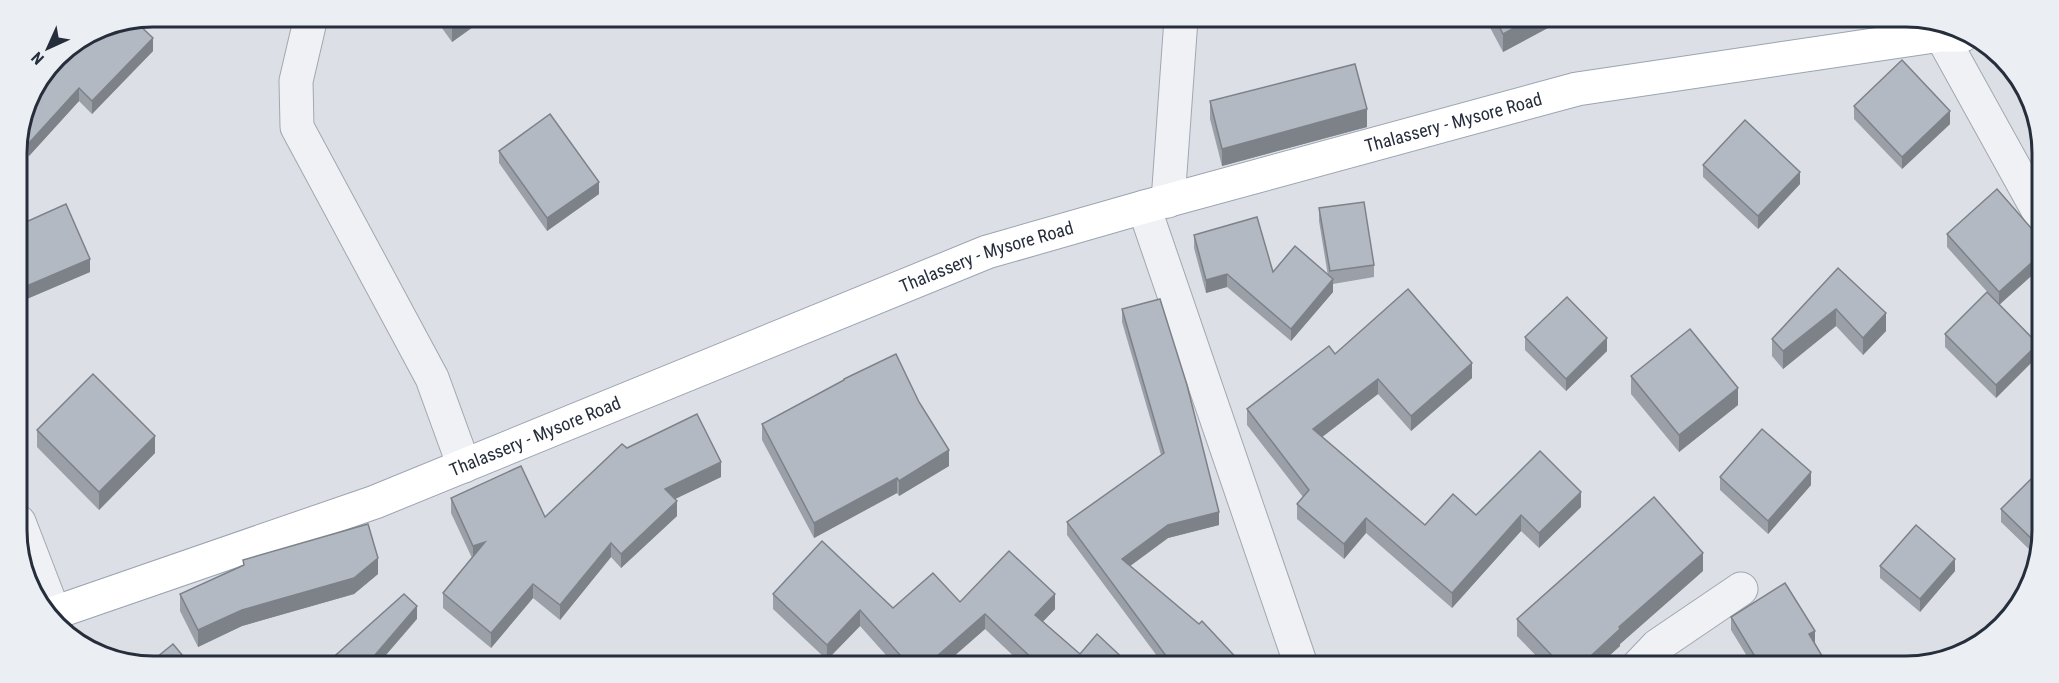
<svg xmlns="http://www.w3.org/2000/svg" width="2059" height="683" viewBox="0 0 2059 683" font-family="'Roboto Condensed',sans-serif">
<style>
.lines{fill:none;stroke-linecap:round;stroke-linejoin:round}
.street-casing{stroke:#a2a7b0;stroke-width:35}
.primary-casing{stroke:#9ba4b2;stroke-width:35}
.street{stroke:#eff1f5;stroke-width:33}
.primary{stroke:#fff;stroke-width:33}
.wall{fill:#9a9fa8}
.shaded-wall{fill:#7d8288}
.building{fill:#b3b9c3;stroke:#7d8288;stroke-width:1.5}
.labels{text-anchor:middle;stroke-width:4.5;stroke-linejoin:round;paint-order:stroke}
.street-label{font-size:18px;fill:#262e3c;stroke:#ebeff4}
.rim{fill:none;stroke:#262e3c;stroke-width:3}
</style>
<rect width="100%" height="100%" fill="#dce0e6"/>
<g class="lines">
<g class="street-casing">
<g id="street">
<path d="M 311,17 L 296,81 L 297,127 L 432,378 L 464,466"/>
<path d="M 1941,35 L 2040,214"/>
<path d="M 1168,201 L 1181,19"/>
<path d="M 1144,207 L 1301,665"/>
<path d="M 19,522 L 54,613"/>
<path d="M 1638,666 L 1657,646 L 1741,589"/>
</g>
</g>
<g class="primary-casing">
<g id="primary">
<path id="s1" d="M 48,615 L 375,502 L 987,252 L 1144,207 L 1577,89 L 1941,35 L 1963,35"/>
</g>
</g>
<use href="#street" class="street"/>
<use href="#primary" class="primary"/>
</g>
<g class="wall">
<path d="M 434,17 L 487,17 L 452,42 Z"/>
<path d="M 490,17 L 505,17 L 495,25 Z"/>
<path d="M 1486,20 L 1559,20 L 1559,22 L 1503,52 Z"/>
<path d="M 153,51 L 92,114 L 79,101 L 29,156 L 17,145 L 27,100 Z"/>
<path d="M 1210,101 L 1367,127 L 1222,166 L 1210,119 Z"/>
<path d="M 1854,106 L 1950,124 L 1902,169 L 1854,119 Z"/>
<path d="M 499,151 L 599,194 L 547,231 L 499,163 Z"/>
<path d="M 1703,165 L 1800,184 L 1758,229 L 1703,177 Z"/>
<path d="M 1319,208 L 1374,265 L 1374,277 L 1333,284 L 1333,292 L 1291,341 L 1227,287 L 1206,293 L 1194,248 L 1194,235 L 1273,272 L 1328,276 L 1319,221 Z"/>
<path d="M 17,226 L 90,272 L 22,301 L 18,290 Z"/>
<path d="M 1947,234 L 2039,237 L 2039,269 L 1999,305 L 1947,247 Z"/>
<path d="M 1838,268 L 1886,331 L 1863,355 L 1836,326 L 1783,369 L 1772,356 L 1772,339 Z"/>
<path d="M 1122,309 L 1219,525 L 1168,538 L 1130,566 L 1243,665 L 1163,664 L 1067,535 L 1067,522 L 1161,455 L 1122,322 Z"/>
<path d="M 1945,334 L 2038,356 L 1996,398 L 1945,347 Z"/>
<path d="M 1525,337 L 1607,351 L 1566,391 L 1525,350 Z"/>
<path d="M 1335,354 L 1472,378 L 1411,431 L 1378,394 L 1322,437 L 1425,525 L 1476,515 L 1581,507 L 1539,548 L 1521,531 L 1452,608 L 1366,533 L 1344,559 L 1297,519 L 1297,504 L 1303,497 L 1247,425 L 1247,409 Z"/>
<path d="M 1631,376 L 1738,405 L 1679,452 L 1631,394 Z"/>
<path d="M 844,379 L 949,466 L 899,496 L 897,493 L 814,538 L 762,440 L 762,424 L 844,381 Z"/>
<path d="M 37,430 L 155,453 L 99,510 L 37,447 Z"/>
<path d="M 627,448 L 721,477 L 674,499 L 677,516 L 621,568 L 611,557 L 560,620 L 533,598 L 491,648 L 443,608 L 443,593 L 472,558 L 451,513 L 451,498 L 545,517 Z"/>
<path d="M 2038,472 L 2038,558 L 2001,522 L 2001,509 Z"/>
<path d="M 1720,477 L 1811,485 L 1768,534 L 1720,490 Z"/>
<path d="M 243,560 L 378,574 L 354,594 L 242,626 L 198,647 L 180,611 L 180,594 L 243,565 Z"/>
<path d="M 1880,566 L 1955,571 L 1920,612 L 1880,578 Z"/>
<path d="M 1703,571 L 1620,644 L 1620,646 L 1599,665 L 1545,665 L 1517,636 L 1517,619 Z"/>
<path d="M 773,594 L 893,608 L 960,602 L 1055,609 L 1043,621 L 1080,654 L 1129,664 L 1022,664 L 985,629 L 945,664 L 894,664 L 860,626 L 827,660 L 773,609 Z"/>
<path d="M 1731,617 L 1815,643 L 1828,666 L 1753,666 L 1731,630 Z"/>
</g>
<g class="shaded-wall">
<path d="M 458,17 L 487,17 L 452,42 L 452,21 Z"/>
<path d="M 495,17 L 505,17 L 495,25 Z"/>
<path d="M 1529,20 L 1559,20 L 1559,22 L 1503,52 L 1503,34 Z"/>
<path d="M 153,38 L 153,51 L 92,114 L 92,101 Z"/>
<path d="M 79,88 L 79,101 L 29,156 L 29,143 Z"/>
<path d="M 1367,109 L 1367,127 L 1222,166 L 1222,149 Z"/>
<path d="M 1950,111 L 1950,124 L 1902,169 L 1902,157 Z"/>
<path d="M 1800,172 L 1800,184 L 1758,229 L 1758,216 Z"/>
<path d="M 599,182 L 599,194 L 547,231 L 547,218 Z"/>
<path d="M 2039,256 L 2039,269 L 1999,305 L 1999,292 Z"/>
<path d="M 90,259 L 90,272 L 22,301 L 22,288 Z"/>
<path d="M 1227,274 L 1227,287 L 1206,293 L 1206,280 Z"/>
<path d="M 1333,279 L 1333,292 L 1291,341 L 1291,329 Z"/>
<path d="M 1836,309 L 1836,326 L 1783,369 L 1783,351 Z"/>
<path d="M 1886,313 L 1886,331 L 1863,355 L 1863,338 Z"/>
<path d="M 1607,338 L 1607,351 L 1566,391 L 1566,379 Z"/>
<path d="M 2038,344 L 2038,356 L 1996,398 L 1996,385 Z"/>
<path d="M 1472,363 L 1472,378 L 1411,431 L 1411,416 Z"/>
<path d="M 1378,379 L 1378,394 L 1313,444 L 1313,429 Z"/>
<path d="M 1738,388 L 1738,405 L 1679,452 L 1679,435 Z"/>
<path d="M 155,436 L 155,453 L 99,510 L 99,492 Z"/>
<path d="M 949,450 L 949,466 L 899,496 L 899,481 Z"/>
<path d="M 721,462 L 721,477 L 665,504 L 665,489 Z"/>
<path d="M 1811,472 L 1811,485 L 1768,534 L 1768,521 Z"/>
<path d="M 897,478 L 897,493 L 814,538 L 814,523 Z"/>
<path d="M 1581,492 L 1581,507 L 1539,548 L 1539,533 Z"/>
<path d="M 677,501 L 677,516 L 621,568 L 621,554 Z"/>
<path d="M 1219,512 L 1219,525 L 1168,538 L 1122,572 L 1122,559 L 1168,525 Z"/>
<path d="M 1521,515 L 1521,531 L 1452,608 L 1452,593 Z"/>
<path d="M 1366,518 L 1366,533 L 1344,559 L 1344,544 Z"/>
<path d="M 485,542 L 473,560 L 473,546 Z"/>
<path d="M 611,543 L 611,557 L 560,620 L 560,605 Z"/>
<path d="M 1703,553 L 1703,571 L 1620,644 L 1620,646 L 1599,665 L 1581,665 L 1619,627 Z"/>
<path d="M 378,558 L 378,574 L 354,594 L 242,626 L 198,647 L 198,630 L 242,610 Z"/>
<path d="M 1955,559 L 1955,571 L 1920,612 L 1920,599 Z"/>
<path d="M 533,584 L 533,598 L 491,648 L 491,633 Z"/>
<path d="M 1055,594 L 1055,609 L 1035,630 L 1035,615 Z"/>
<path d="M 417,606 L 417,619 L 380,662 L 369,662 Z"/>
<path d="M 860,610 L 860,626 L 827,660 L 827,645 Z"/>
<path d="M 985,614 L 985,629 L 945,664 L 928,664 Z"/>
<path d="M 1815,631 L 1815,643 L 1809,647 L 1809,634 Z"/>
</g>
<g class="building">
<path d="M 450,17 L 458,17 L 452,21 Z"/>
<path d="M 134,20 L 153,38 L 92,101 L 79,88 L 29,143 L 19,135 L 27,100 L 57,56 L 101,27 Z"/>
<path d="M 1496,20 L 1529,20 L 1503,34 Z"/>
<path d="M 1902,60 L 1950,111 L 1902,157 L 1854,106 Z"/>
<path d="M 1355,64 L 1367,109 L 1222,149 L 1210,101 Z"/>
<path d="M 550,114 L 599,182 L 547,218 L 499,151 Z"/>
<path d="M 1745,120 L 1800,172 L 1758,216 L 1703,165 Z"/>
<path d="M 1997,189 L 2039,237 L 2039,256 L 1999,292 L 1947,234 Z"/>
<path d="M 1364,202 L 1374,265 L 1330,271 L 1319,208 Z"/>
<path d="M 66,204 L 90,259 L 22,288 L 18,277 L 17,226 Z"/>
<path d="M 1257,217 L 1273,272 L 1295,246 L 1333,279 L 1291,329 L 1227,274 L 1206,280 L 1194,235 Z"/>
<path d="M 1838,268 L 1886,313 L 1863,338 L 1836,309 L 1783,351 L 1772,339 Z"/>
<path d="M 1408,289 L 1472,363 L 1411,416 L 1378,379 L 1313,429 L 1425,525 L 1453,494 L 1476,515 L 1540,451 L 1581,492 L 1539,533 L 1521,515 L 1452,593 L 1366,518 L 1344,544 L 1297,504 L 1309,490 L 1247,409 L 1329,346 L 1335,354 Z"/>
<path d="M 1987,292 L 2038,344 L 1996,385 L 1945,334 Z"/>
<path d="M 1567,297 L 1607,338 L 1566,379 L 1525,337 Z"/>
<path d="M 1160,299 L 1187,385 L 1219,512 L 1168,525 L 1122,559 L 1199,624 L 1202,621 L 1243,665 L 1172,664 L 1067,522 L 1164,453 L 1122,309 Z"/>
<path d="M 1690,329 L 1738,388 L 1679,435 L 1631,376 Z"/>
<path d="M 896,354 L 919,402 L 949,450 L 899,481 L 897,478 L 814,523 L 762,424 L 844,380 L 844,379 Z"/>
<path d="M 93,374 L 155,436 L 99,492 L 37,430 Z"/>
<path d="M 697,414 L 721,462 L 665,489 L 677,501 L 621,554 L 611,543 L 560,605 L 533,584 L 491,633 L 443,593 L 485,542 L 473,546 L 451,498 L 521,466 L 545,517 L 622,444 L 627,448 Z"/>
<path d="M 1762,429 L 1811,472 L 1768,521 L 1720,477 Z"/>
<path d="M 2038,472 L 2038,545 L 2001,509 Z"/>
<path d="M 1654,497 L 1703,553 L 1619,627 L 1620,629 L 1581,665 L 1561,665 L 1517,619 Z"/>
<path d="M 368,524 L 378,558 L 354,578 L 242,610 L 198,630 L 180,594 L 244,565 L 243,560 Z"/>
<path d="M 1916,525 L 1955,559 L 1920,599 L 1880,566 Z"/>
<path d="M 822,541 L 893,608 L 933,573 L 960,602 L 1009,551 L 1055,594 L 1035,615 L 1080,654 L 1097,634 L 1129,664 L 1038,664 L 985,614 L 928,664 L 908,664 L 860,610 L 827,645 L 773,594 Z"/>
<path d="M 1785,583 L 1815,631 L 1809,634 L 1828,666 L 1764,666 L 1763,663 L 1760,665 L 1731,617 Z"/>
<path d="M 404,594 L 417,606 L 369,662 L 328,662 Z"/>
<path d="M 173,644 L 188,662 L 151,662 Z"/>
</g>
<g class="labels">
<g class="street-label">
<text dy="6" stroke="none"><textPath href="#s1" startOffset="1491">Thalassery - Mysore Road</textPath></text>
<text dy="6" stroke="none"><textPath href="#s1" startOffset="1005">Thalassery - Mysore Road</textPath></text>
<text dy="6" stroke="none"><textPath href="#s1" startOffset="519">Thalassery - Mysore Road</textPath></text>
</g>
</g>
<path d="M0 0H2059V683H0ZM153 27H1906A126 126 0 0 1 2032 153V530A126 126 0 0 1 1906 656H153A126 126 0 0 1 27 530V153A126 126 0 0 1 153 27Z" fill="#ebeff4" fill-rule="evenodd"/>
<path class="rim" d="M153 27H1906A126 126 0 0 1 2032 153V530A126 126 0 0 1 1906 656H153A126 126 0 0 1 27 530V153A126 126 0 0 1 153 27Z"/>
<g transform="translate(48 48) rotate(225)" stroke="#ebeff4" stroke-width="4.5" paint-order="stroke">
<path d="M0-4.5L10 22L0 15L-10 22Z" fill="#262e3c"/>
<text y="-9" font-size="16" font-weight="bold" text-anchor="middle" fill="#262e3c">N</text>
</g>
</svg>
